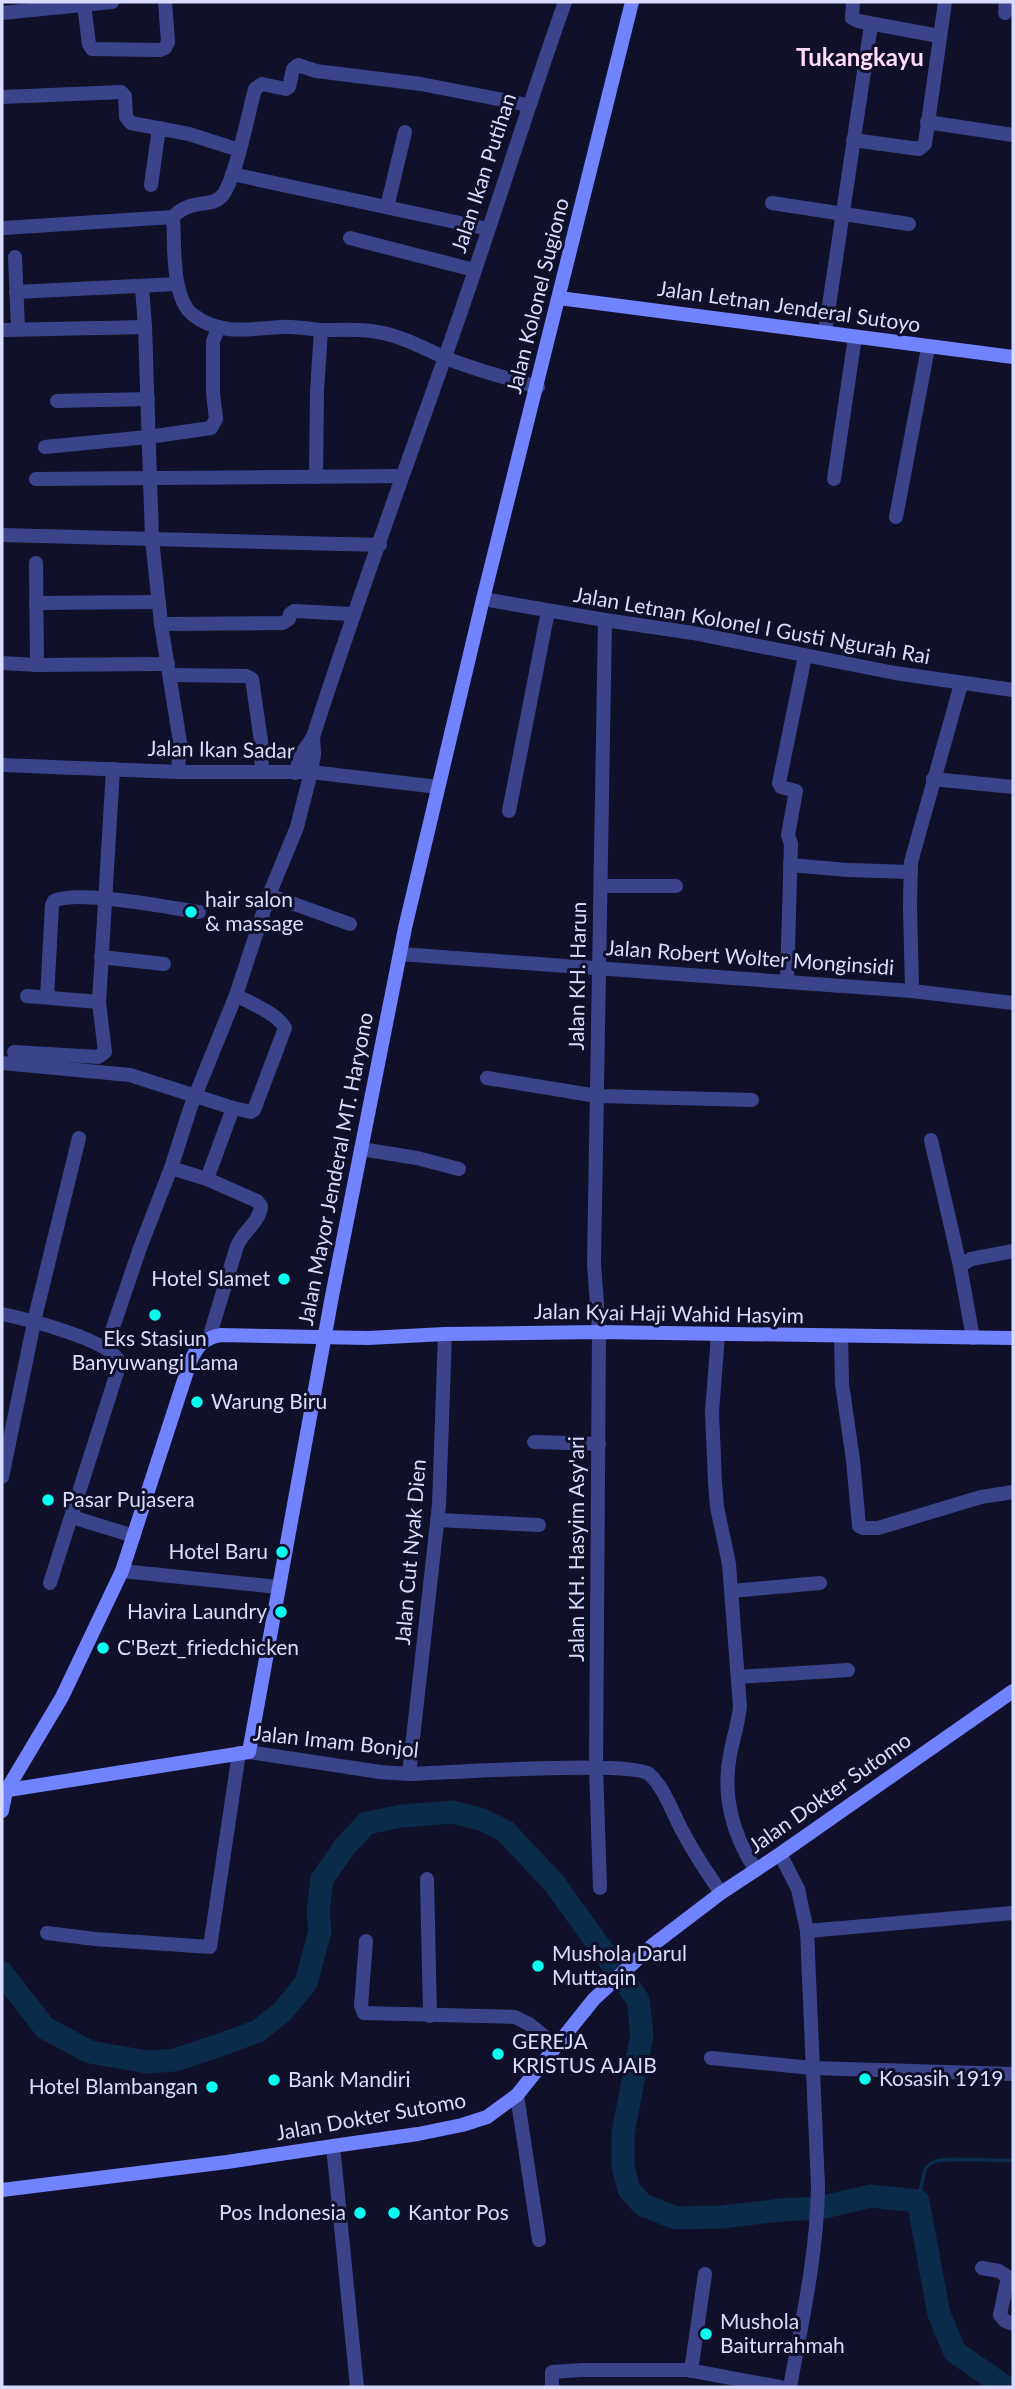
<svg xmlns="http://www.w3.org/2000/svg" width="1015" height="2389" viewBox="0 0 1015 2389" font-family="Lato,sans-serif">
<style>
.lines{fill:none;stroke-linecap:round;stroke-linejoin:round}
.stream{stroke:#0a2b4a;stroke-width:3.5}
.river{stroke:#0a2b4a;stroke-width:23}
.minor{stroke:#3b448a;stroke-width:14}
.secondary{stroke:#7183ff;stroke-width:14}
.poi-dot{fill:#06fff1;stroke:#11102b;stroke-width:2.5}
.labels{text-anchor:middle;stroke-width:6;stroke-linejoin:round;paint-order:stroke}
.street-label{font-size:21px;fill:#dadcff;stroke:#11102b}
.poi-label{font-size:21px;fill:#dadcff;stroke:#11102b;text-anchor:start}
.quarter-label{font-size:24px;font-weight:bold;fill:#ffdcf8;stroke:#11102b}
</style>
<rect width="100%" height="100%" fill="#11102b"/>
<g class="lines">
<path class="stream" d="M 918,2201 L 925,2169 C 928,2166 930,2163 934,2162 C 948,2156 993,2162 1013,2160"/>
<path class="river" d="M 2,1973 L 45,2028 L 90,2052 L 147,2062 L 175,2060 L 226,2043 L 258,2031 L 282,2012 L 306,1983 L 320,1931 L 318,1912 L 322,1879 L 346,1845 L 367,1823 L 402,1816 L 453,1812 L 483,1820 L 505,1831 L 554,1883 L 638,2000 L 642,2035 L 623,2133 L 623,2166 L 629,2190 L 643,2205 L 676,2218 L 722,2217 L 781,2210 L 820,2208 L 871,2196 L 918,2201 L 939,2314 L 955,2352 L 1005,2387"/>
<g class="minor">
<path d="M 853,2 L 852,18 L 858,21 L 939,36"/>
<path d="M 84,5 L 89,44 L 92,49 L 160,50 L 165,48 L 168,42 L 165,2"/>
<path d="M 2,13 L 112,2"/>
<path d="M 1005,13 L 1006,2"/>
<path d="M 2,97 L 121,92 L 125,96 L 126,117 L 131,123 L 189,134 L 239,150"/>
<path d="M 927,122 L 1013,135"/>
<path d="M 853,140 L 919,149 L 925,144 L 945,2"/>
<path d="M 232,174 L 488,229"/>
<path d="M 151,185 L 159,128"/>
<path d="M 772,203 L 909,224"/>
<path d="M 387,207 L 405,132"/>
<path d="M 173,217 C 175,244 171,296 192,314 C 219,336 249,329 280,327 C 294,326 308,329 322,330 C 338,330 355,329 371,331 C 398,334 421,347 446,358 C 475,370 507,378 538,387"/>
<path d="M 4,228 L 173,217 C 191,198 210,208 221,197 C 235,184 249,110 255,89 L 262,84 L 286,89 L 289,87 L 293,69 L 298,65 L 316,71 L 421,84 L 528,105"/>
<path d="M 350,238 L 474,270"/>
<path d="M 15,257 L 18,329"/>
<path d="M 142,287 L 145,327 L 152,539 L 161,624 L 180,742 L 178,772"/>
<path d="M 16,292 L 177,284"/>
<path d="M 4,330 L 145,327"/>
<path d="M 825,332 L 871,25"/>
<path d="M 57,401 L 148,399"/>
<path d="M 45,447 L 148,437 L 211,428 L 216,419 L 213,393 L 213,341 L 219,327"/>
<path d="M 316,477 L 317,391 L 321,330"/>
<path d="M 36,479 L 401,476"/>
<path d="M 834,479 L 855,337"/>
<path d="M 896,517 L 928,348"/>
<path d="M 2,535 L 380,545"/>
<path d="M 36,563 L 37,665"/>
<path d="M 483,599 L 605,620 L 693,633 L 895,673 L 1013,690"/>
<path d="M 36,603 L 159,602"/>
<path d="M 161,624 L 283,623 L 289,619 L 290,614 L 294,611 L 352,614"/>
<path d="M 2,663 L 37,665 L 168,664"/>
<path d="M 170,675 L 246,676 L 252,679 L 261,741 L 262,772"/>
<path d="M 2,765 L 178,772 L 311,772 L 438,787"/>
<path d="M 295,773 L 302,753 L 313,737 C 354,609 400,484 445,357 C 487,240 523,120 565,2"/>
<path d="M 933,779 L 1013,787"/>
<path d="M 509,811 L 548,611"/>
<path d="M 790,865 L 848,870 L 911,872"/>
<path d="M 601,886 L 676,886"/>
<path d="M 269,895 L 350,924"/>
<path d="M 400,954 L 912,991 L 1013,1003"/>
<path d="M 101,957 L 164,964"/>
<path d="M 787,982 L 791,844 L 788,835 L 796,791 L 781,787 L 779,783 L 805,656"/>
<path d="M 912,991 L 910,905 L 911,862 L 961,684"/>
<path d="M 27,996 L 99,1002"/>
<path d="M 47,997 L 52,905 L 54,901 C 77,889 169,908 199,912"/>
<path d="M 14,1052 L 98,1057 L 105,1052 L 99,1002 L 113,769"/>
<path d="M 2,1063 L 130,1075 L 233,1108 L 207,1179"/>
<path d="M 487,1078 L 597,1096 L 752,1100"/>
<path d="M 233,1108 L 251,1112 L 254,1110 L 285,1028 C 277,1013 251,1004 236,995"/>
<path d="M 931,1140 L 960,1266 L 973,1338"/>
<path d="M 361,1149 L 417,1158 L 459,1169"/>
<path d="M 171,1168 L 207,1179 L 257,1201 L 261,1206 C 260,1222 243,1231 237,1246 L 209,1338"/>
<path d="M 960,1266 L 971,1259 L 1013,1251"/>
<path d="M 2,1314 C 26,1319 112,1340 120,1363 L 50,1583"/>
<path d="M 718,1335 L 712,1412 L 715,1482 L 717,1507 L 729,1564 L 740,1707 C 738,1724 733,1739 730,1755 C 722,1795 733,1837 756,1870"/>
<path d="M 841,1336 L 842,1384 L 853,1460 L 859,1526 L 863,1528 L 878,1528 L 981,1497 L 1013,1492"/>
<path d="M 106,1348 L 140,1248 L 171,1168 L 191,1106 L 236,995 L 269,895 L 297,827 L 311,772 L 314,754 L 313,737"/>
<path d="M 534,1442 L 599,1444"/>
<path d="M 2,1477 L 36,1313 L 79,1138"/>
<path d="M 72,1517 L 134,1536"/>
<path d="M 437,1520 L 539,1525"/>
<path d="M 122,1571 L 278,1587"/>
<path d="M 732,1591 L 820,1583"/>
<path d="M 738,1677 L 848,1670"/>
<path d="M 249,1752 L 380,1772 L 409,1774 C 444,1773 630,1760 649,1774 C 664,1786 674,1817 684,1834 C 695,1855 708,1874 721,1893"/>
<path d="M 409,1774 L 439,1505 L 445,1334"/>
<path d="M 780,1854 L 798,1889 L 807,1931 L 818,2187 C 817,2255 802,2321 790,2387"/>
<path d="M 427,1879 L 430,2016"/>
<path d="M 600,1888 L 596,1767 L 599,1332 L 594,1264 L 605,620"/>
<path d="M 807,1931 L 1013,1913"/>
<path d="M 47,1933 L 95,1939 L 210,1947 L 239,1753"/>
<path d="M 366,1941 L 361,2006 L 364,2013 L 515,2017 L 529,2024 L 555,2045"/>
<path d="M 711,2058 L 812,2068 L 1013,2074"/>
<path d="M 517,2095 L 539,2240"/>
<path d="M 333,2146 L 357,2387"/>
<path d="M 982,2268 L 999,2271 L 1008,2277 L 1000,2315 L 1005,2321 L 1013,2324"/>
<path d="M 691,2371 L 705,2274"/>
<path d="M 552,2387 L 552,2372 L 582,2370 L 688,2370 L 780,2387"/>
</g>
<g class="secondary">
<path d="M 559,298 L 1013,357"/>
<path d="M 2,1791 L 249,1752 L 332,1296 L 405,928 L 483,599 L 632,2"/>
<path d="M 2,1811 L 6,1791 L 62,1697 L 122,1571 L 189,1365 C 196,1348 202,1338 221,1335 L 368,1338 L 445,1334 L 599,1332 L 1013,1338"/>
<path d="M 2,2190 L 227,2162 L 340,2145 L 418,2134 L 462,2125 L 487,2117 L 517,2095 L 594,1999 L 654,1944 L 721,1893 L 780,1854 L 1013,1691"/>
</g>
</g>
<g class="poi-dot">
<circle cx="191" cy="912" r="7"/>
<circle cx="284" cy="1279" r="7"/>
<circle cx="155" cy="1315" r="7"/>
<circle cx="197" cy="1402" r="7"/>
<circle cx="48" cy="1500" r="7"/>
<circle cx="282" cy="1552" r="7"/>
<circle cx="281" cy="1612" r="7"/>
<circle cx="103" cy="1648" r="7"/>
<circle cx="538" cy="1966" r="7"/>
<circle cx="498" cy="2054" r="7"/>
<circle cx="865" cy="2079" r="7"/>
<circle cx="274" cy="2080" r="7"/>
<circle cx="212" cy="2087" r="7"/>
<circle cx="360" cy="2213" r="7"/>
<circle cx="394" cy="2213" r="7"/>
<circle cx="706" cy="2334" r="7"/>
</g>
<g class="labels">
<g class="street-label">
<text transform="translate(484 173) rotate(-72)" y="7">Jalan Ikan Putihan</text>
<text transform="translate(538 296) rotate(-76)" y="7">Jalan Kolonel Sugiono</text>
<text transform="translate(789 307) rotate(8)" y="7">Jalan Letnan Jenderal Sutoyo</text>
<text transform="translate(752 626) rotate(10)" y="7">Jalan Letnan Kolonel I Gusti Ngurah Rai</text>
<text transform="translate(221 750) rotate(1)" y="7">Jalan Ikan Sadar</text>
<text transform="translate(750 958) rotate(4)" y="7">Jalan Robert Wolter Monginsidi</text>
<text transform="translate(578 976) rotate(-89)" y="7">Jalan KH. Harun</text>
<text transform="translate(336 1169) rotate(-79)" y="7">Jalan Mayor Jenderal MT. Haryono</text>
<text transform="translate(669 1314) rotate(1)" y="7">Jalan Kyai Haji Wahid Hasyim</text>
<text transform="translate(577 1549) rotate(-90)" y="7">Jalan KH. Hasyim Asy'ari</text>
<text transform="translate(411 1552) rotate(-85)" y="7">Jalan Cut Nyak Dien</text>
<text transform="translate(336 1742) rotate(6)" y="7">Jalan Imam Bonjol</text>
<text transform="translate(830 1793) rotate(-35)" y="7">Jalan Dokter Sutomo</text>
<text transform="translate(371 2117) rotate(-10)" y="7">Jalan Dokter Sutomo</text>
</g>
<g class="poi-label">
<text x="205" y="907">hair salon<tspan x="205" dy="24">&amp; massage</tspan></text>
<text x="270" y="1286" text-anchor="end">Hotel Slamet</text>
<text x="155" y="1346" text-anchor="middle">Eks Stasiun<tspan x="155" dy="24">Banyuwangi Lama</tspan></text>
<text x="211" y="1409">Warung Biru</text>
<text x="62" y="1507">Pasar Pujasera</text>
<text x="268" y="1559" text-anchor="end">Hotel Baru</text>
<text x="267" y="1619" text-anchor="end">Havira Laundry</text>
<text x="117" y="1655">C'Bezt_friedchicken</text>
<text x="552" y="1961">Mushola Darul<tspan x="552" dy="24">Muttaqin</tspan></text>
<text x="512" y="2049">GEREJA<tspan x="512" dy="24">KRISTUS AJAIB</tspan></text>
<text x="879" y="2086">Kosasih 1919</text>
<text x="288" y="2087">Bank Mandiri</text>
<text x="198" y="2094" text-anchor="end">Hotel Blambangan</text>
<text x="346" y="2220" text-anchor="end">Pos Indonesia</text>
<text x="408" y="2220">Kantor Pos</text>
<text x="720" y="2329">Mushola<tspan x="720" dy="24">Baiturrahmah</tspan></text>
</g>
<g class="quarter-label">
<text x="860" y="66">Tukangkayu</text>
</g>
</g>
<rect width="1015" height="2389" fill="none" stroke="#dadcff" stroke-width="7"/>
</svg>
